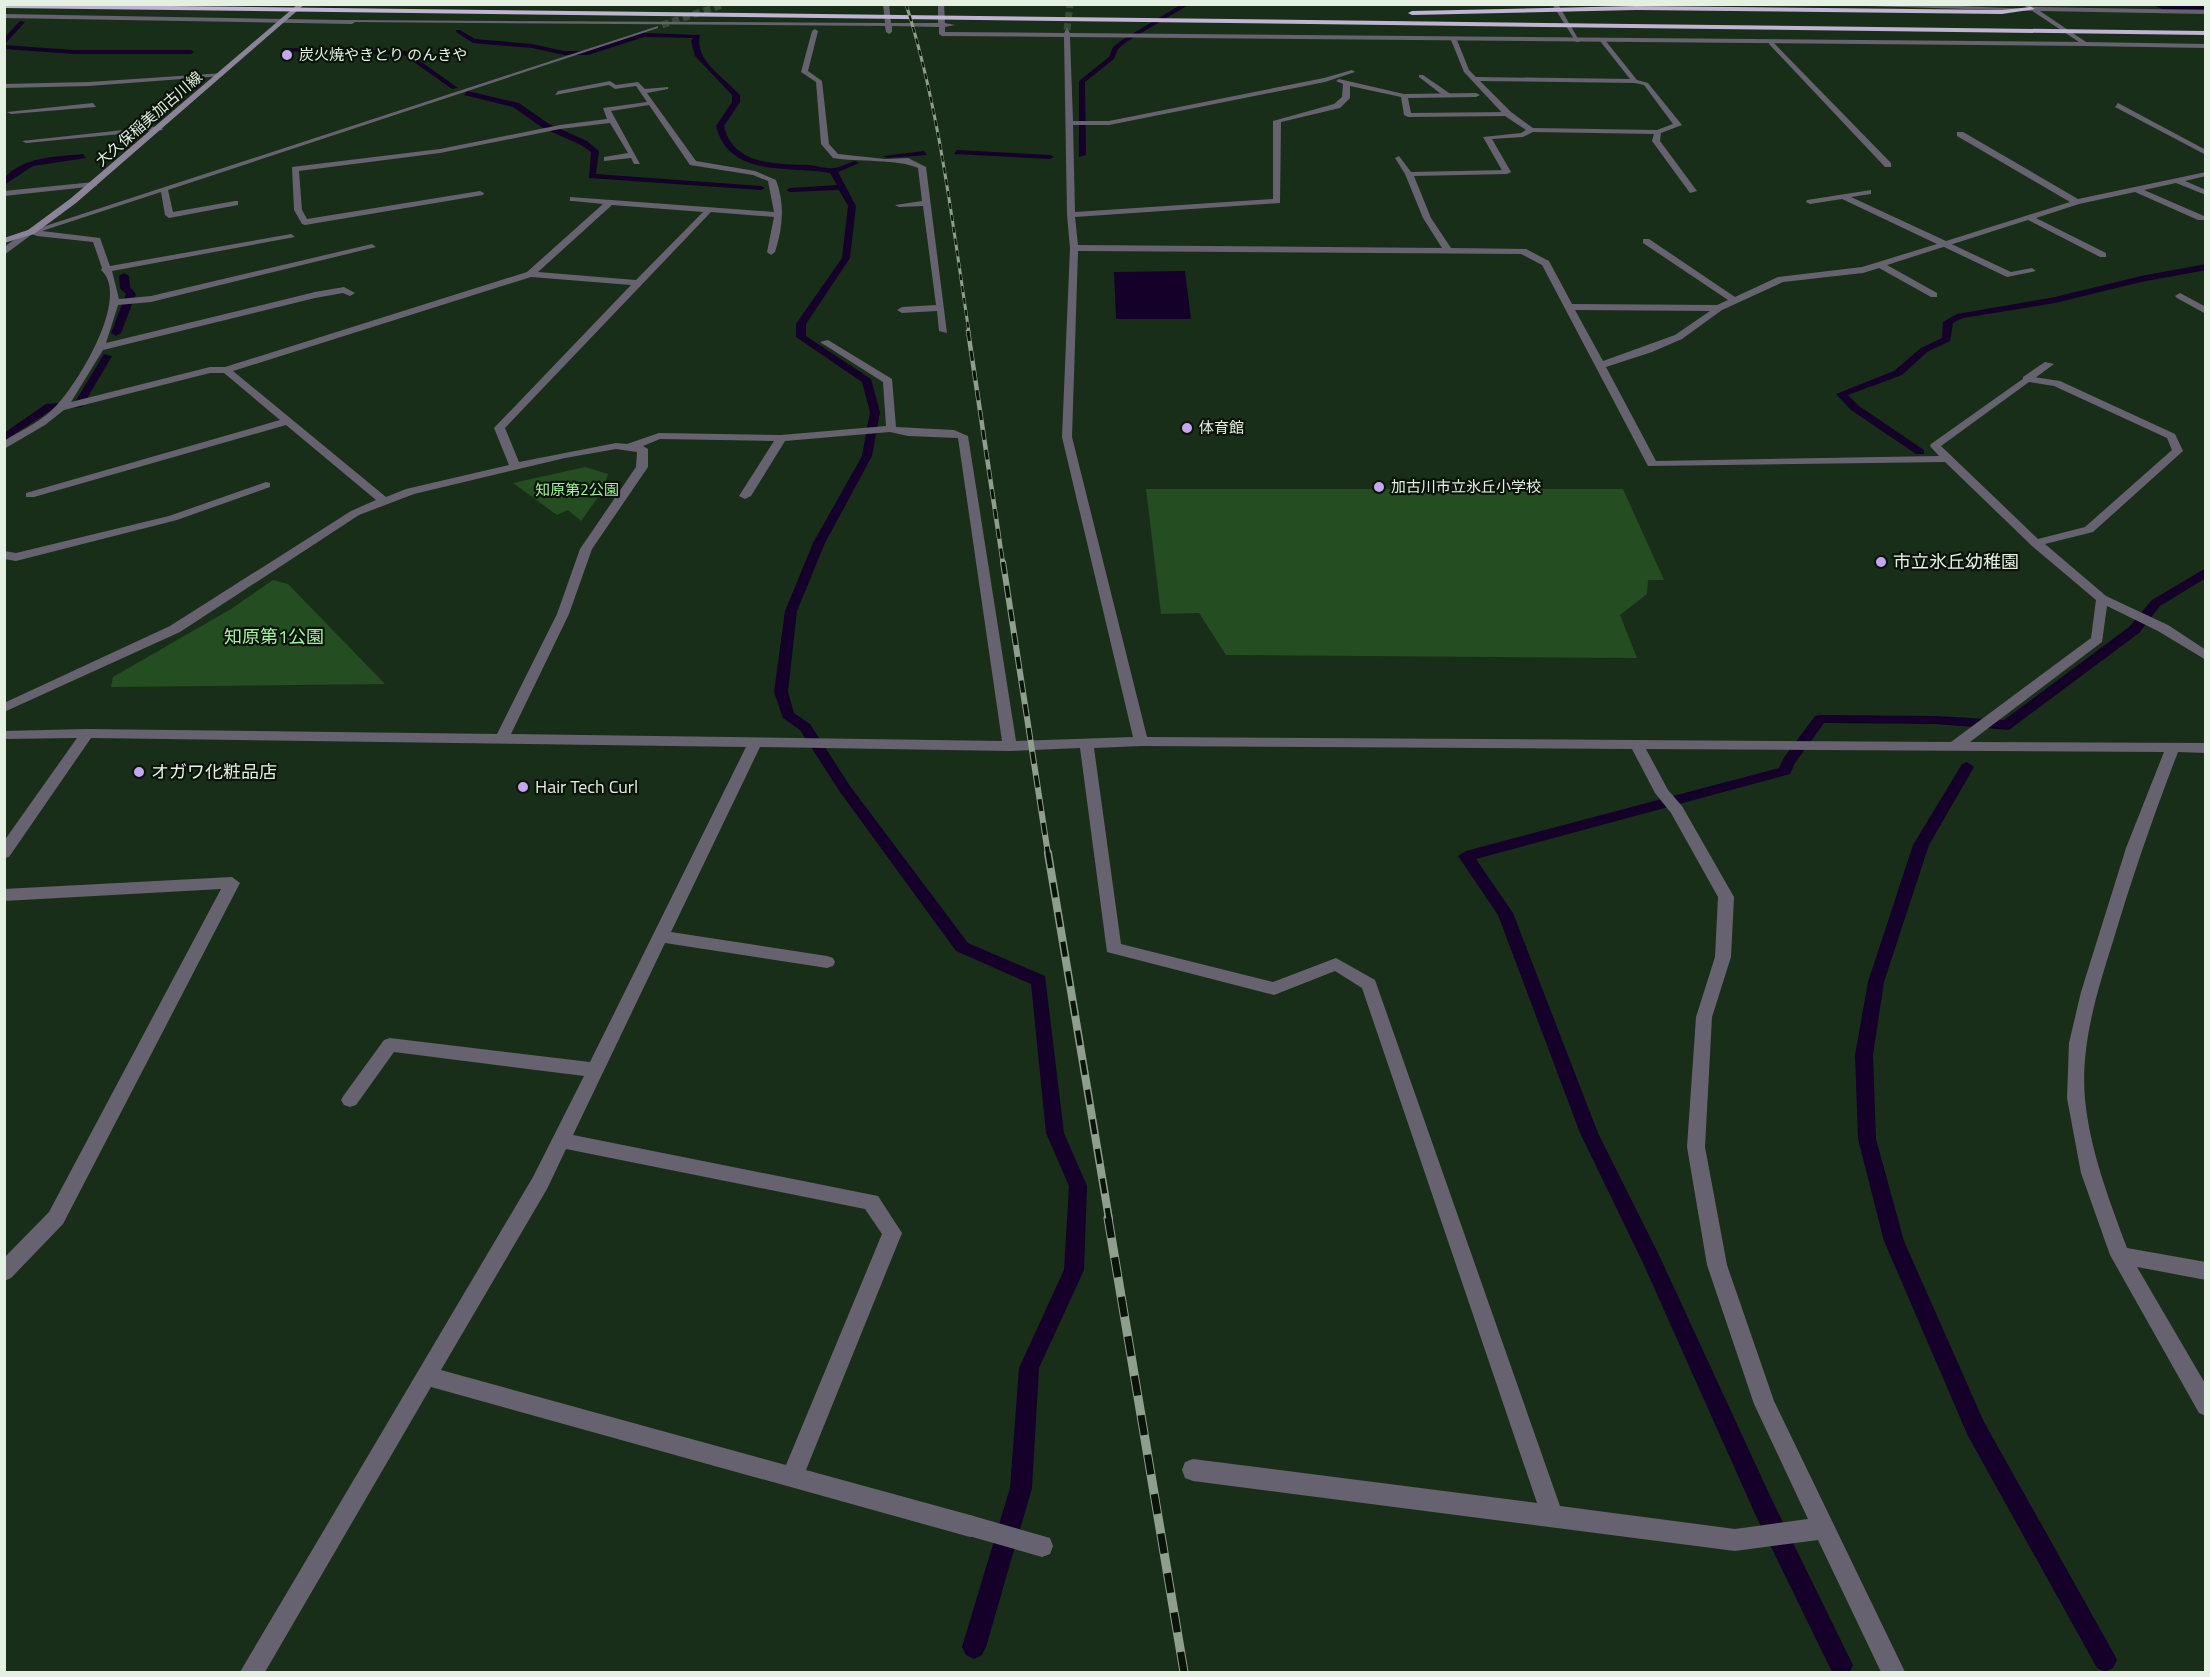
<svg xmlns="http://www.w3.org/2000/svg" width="2210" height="1677" viewBox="0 0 2210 1677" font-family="'Titillium Web','Noto Sans JP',sans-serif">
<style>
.green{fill:#244d22}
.water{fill:#15002a}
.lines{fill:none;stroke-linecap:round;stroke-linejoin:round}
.stream{fill:#15002a;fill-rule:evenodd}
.minor-tunnel{stroke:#374b36;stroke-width:7;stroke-dasharray:7 4;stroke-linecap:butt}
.service{fill:#67626f;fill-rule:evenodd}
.minor{fill:#67626f;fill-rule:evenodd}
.tertiary{fill:#67626f;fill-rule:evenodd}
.secondary{fill:#8b8397;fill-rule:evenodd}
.motorway{fill:#c0b3d3;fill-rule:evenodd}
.rail-far4-casing{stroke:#8f9f8e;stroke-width:3}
.rail-far3-casing{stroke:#8f9f8e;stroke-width:4.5}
.rail-far2-casing{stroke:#8f9f8e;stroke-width:6}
.rail-far1-casing{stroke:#8f9f8e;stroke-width:8}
.rail-casing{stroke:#8f9f8e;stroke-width:9}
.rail-far4{stroke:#0a130a;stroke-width:2;stroke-dasharray:6;stroke-linecap:butt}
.rail-far3{stroke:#0a130a;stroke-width:3;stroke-dasharray:10;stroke-linecap:butt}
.rail-far2{stroke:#0a130a;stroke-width:4;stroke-dasharray:12;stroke-linecap:butt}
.rail-far1{stroke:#0a130a;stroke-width:5;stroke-dasharray:15;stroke-linecap:butt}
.rail{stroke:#0a130a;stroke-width:7;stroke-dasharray:20;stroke-linecap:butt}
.poi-dot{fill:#c6a6f0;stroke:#0a130a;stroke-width:2}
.labels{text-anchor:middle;stroke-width:4.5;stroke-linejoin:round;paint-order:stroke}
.far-poi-label{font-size:15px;fill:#e3f0e2;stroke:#0a130a;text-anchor:start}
.far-street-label{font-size:15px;fill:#e3f0e2;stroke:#0a130a}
.far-park-label{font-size:15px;fill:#a4f29e;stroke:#0a130a}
.poi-label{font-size:18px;fill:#e3f0e2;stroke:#0a130a;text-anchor:start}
.park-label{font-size:18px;fill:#a4f29e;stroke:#0a130a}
</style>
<rect width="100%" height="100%" fill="#192e18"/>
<g class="green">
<path d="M 585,467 L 608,474 L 603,490 L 581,521 L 568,510 L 557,515 L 513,483 Z"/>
<path d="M 1146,489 L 1623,489 L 1664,580 L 1648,580 L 1647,594 L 1620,615 L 1637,658 L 1226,655 L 1199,613 L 1161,614 Z"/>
<path d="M 273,580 L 288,584 L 385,684 L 111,687 L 113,677 L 231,609 Z"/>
</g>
<path class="water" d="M 1185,271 L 1191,319 L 1116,319 L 1114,272 Z"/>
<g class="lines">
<g class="stream">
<path d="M 1182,4 L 1190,4 L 1126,42 L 1118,49 L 1114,59 L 1085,82 L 1086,155 L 1079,157 L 1079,81 L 1109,57 L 1113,47 L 1122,40 Z"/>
<path d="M 2151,4 L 2206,5 L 2206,9 L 2162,9 Z"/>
<path d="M 20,21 L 25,22 L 4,45 L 4,38 Z"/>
<path d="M 456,30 L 460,30 L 475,39 L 532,44 L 564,51 L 587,51 L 643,33 L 700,35 C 694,60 723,76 740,95 L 740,102 L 724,126 C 733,166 778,164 810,165 C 817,166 826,169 833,168 C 840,168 848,163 855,161 L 859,163 L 838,172 L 856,206 L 850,258 L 806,324 L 806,336 L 871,379 L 880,412 L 872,456 L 825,543 L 797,611 L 788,692 L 794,713 L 810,724 L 850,786 L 968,943 L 1045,976 L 1064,1133 L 1087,1186 L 1084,1270 L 1039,1368 L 1032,1488 L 986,1647 L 982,1655 L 974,1659 L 966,1655 L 962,1647 L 1010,1488 L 1019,1368 L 1064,1270 L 1069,1186 L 1046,1133 L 1031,984 L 956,951 L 840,792 L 800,730 L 783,718 L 774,692 L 785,611 L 813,543 L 862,456 L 870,412 L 862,382 L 796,337 L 796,324 L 842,258 L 848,206 L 839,190 L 790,192 L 786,190 L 790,188 L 837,185 L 830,173 C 791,165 729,179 716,126 L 732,102 L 732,95 L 695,56 L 691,41 L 693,38 L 644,37 L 588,55 L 564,55 L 532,48 L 473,43 L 456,32 Z"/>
<path d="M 4,45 L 74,50 L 191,50 L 194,52 L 191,54 L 74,54 L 4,49 Z"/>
<path d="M 283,48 L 406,51 L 458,88 L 452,89 L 404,55 L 281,51 Z"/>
<path d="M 467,91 L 519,103 L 549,124 L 587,141 L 599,151 L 596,174 L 761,186 L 765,188 L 761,190 L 589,178 L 591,152 L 581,145 L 543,128 L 513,107 L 464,95 Z"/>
<path d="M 957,150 L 1050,155 L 1054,157 L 1050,159 L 954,154 Z"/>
<path d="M 924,151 L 927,155 L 887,158 L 883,156 Z"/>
<path d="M 83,154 L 86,158 L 33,166 L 4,185 L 4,178 C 25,156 55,157 83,154 Z"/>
<path d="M 2206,264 L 2206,270 L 2141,282 L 2055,303 L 1963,318 L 1953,323 L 1950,341 L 1927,352 L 1902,375 L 1848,395 L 1859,406 L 1924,450 L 1924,454 L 1916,454 L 1851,410 L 1836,394 L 1894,371 L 1921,348 L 1942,338 L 1943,322 L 1957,314 L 2055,297 L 2141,276 Z"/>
<path d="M 124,273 L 129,276 L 130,287 L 136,294 L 121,333 L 116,336 L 111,333 L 126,294 L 120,288 L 119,276 Z"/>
<path d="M 104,354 L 112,356 L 82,407 L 53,409 L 4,441 L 4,433 L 46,404 L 75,402 Z"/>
<path d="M 2206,568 L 2206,578 L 2160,606 L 2139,633 L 2009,730 L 1936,724 L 1824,723 L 1795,763 L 1790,774 L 1476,859 L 1513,913 L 1598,1133 L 1658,1253 L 1772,1500 L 1849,1657 L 1853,1665 L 1850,1672 L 1832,1672 L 1756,1516 L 1643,1263 L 1580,1133 L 1498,915 L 1458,856 L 1466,851 L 1779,768 L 1783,759 L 1815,716 L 1820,715 L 1936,716 L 2004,720 L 2129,627 L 2152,600 Z"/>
<path d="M 1967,762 L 1974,767 L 1929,845 L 1884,982 L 1873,1055 L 1876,1139 L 1904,1241 L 1984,1422 L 2113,1652 L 2117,1660 L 2113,1668 L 2105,1672 L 2097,1668 L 1968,1436 L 1884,1241 L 1858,1139 L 1855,1055 L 1868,982 L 1913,845 L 1962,764 Z"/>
</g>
<g class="minor-tunnel">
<path d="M 662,25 L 725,4"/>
<path d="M 1067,30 L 1070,4"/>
</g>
<g class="service">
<path d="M 1454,38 L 1457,40 L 1469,70 L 1476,77 L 1630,79 L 1600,41 L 1605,40 L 1637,80 L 1648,83 L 1682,125 L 1661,133 L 1660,141 L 1697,191 L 1690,193 L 1652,141 L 1654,134 L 1533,132 L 1523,137 L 1492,139 L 1511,172 L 1504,174 L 1483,137 L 1521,133 L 1526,130 L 1505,116 L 1464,72 L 1451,40 ZM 1480,81 L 1635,83 L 1644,85 L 1673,124 L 1657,130 L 1533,128 L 1511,112 Z"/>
<path d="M 1769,42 L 1773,42 L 1891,163 L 1891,167 L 1885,167 L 1769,44 Z"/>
<path d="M 1419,75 L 1423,75 L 1452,95 L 1445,97 L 1419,77 Z"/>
<path d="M 1945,241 L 2011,272 L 2032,268 L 2036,271 L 2007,277 L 1942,246 L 1942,242 Z"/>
<path d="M 2045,362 L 2054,364 L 2031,381 L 2023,381 L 2023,377 Z"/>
<path d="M 970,1515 L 1050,1538 L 1053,1546 L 1050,1554 L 1042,1557 L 962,1534 L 959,1526 L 962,1518 Z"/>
</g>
<g class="minor">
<path d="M 883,4 L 889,4 L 891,23 L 938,23 L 938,4 L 944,4 L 945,23 L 955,25 L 945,27 L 945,32 L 1064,33 L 1067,28 L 1070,33 L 2085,42 L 2088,44 L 2085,46 L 1070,37 L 1073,121 L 1109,121 L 1324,78 L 1352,70 L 1355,72 L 1325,82 L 1109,125 L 1073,125 L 1075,212 L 1273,199 L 1273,121 L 1334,104 L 1342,97 L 1343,84 L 1336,81 L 1339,79 L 1404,94 L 1476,93 L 1480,95 L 1476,97 L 1408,98 L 1411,113 L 1508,112 L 1512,114 L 1508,116 L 1408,117 L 1404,115 L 1401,97 L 1350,86 L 1350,98 L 1340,108 L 1281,122 L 1280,203 L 1075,217 L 1078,245 L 1442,248 L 1423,218 L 1405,174 L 1395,158 L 1399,156 L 1411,172 L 1507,170 L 1511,172 L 1507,174 L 1414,176 L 1431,218 L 1451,248 L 1526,249 L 1549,261 L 1572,304 L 1717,305 L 1728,300 L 1643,243 L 1643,239 L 1649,239 L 1735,297 L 1778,277 L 1862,267 L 1937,244 L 1842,199 L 1810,204 L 1806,202 L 1807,200 L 1871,190 L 1871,194 L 1851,197 L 1946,241 L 2070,202 L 1957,136 L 1957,132 L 1963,132 L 2078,199 L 2206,172 L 2206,176 L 2185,181 L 2206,190 L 2206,195 L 2176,183 L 2144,190 L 2204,216 L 2204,220 L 2198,220 L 2135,192 L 2079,204 L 2036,218 L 2106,253 L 2106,257 L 2100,257 L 2028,220 L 1887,265 L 1937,293 L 1937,297 L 1931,297 L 1879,268 L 1863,273 L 1783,282 L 1722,310 L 1682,339 L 1652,352 L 1606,367 L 1656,461 L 1939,456 L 1930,446 L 1931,444 L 2027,376 L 2060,381 L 2175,434 L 2183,451 L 2093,532 L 2045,544 L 2106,596 L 2168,625 L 2206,650 L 2206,660 L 2158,631 L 2107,606 L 2102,642 L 1970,742 L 2206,743 L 2206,753 L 2178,752 C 2154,814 2133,875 2114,938 C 2098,989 2080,1044 2085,1099 C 2090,1151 2109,1199 2127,1248 L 2206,1262 L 2206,1280 L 2137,1267 L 2206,1385 L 2206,1416 L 2199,1413 L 2110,1255 L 2081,1173 L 2067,1098 L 2069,1043 L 2081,992 L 2126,848 L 2164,752 L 1646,749 L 1668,790 L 1682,806 L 1734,897 L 1731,957 L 1712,1017 L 1705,1147 L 1727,1265 L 1774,1401 L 1905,1672 L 1881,1672 L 1818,1540 L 1735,1551 L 1193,1481 L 1185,1478 L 1182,1470 L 1185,1462 L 1193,1459 L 1537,1503 L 1362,988 L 1335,971 L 1274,995 L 1107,952 L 1080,748 L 1010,751 L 760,747 L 671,932 L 827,956 L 833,958 L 835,962 L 833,966 L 827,968 L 665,943 L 573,1135 L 878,1196 L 902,1233 L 806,1470 L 970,1515 L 978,1518 L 981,1526 L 978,1534 L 970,1537 L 431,1387 L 265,1672 L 240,1672 L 533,1177 L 584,1076 L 394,1052 L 356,1105 L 350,1107 L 344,1105 L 341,1100 L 344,1095 L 384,1040 L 390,1038 L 590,1062 L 746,747 L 91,738 L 9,857 L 4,858 L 4,841 L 77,738 L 4,739 L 4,731 L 87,729 L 497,734 L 557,614 L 580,549 L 636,467 L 637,452 L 616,449 L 565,458 L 414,494 L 359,515 L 180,632 L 4,712 L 4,703 L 170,626 L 351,511 L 376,500 L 286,425 L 34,497 L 26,497 L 26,493 L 280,420 L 224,373 L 210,373 L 64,410 L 45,425 L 4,449 L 4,441 C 20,431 38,423 52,410 C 75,389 132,297 101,270 L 102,268 L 93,242 L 37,236 L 27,232 L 658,26 L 658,28 L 168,190 L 173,212 L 235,201 L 238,201 L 238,205 L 169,218 L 165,215 L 161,192 L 42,231 L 100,238 L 110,266 L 291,234 L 295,237 L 112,271 L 119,299 L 151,296 L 372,244 L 376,247 L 151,302 L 118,305 L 106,343 L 315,292 L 344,287 L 355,293 L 350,296 L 343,293 L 315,298 L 103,350 L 71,402 L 210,367 L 225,367 L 527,272 L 603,204 L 573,201 L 570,201 L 570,197 L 774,212 L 768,181 L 753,175 L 690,165 L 649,105 L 611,111 L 640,164 L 634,164 L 631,158 L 604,161 L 604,157 L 628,153 L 610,123 L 560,129 L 440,153 L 299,171 L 302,210 L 307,219 L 480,191 L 484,193 L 483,195 L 305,225 L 302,224 L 294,210 L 292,167 L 440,149 L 560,125 L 607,119 L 603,108 L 647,102 L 636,86 L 615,89 L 609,85 L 555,95 L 558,91 L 610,81 L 616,85 L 638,82 L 645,89 L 668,87 L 668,89 L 647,93 L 696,161 L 755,171 L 776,180 C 785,204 783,228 775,252 L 771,255 L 767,252 L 774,217 L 711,212 L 505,428 L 519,462 L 616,443 L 627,444 L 659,433 L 781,435 L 886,426 L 883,382 L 820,342 L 828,340 L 892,379 L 896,427 L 954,430 L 968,436 L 1016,741 L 1133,737 L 1062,437 L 1070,248 L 1067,215 L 1064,37 L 942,36 L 939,34 L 939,27 L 892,26 L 892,32 L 889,34 L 886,32 L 885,26 L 355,22 L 352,24 L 4,18 L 4,14 L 341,20 L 885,23 ZM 612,205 L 703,212 L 636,280 L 538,272 ZM 1078,251 L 1521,254 L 1542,265 L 1648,466 L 1945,462 L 2032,546 L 2096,600 L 2091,638 L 1951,742 L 1147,737 L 1072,437 ZM 531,277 L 631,285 L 494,428 L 509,465 L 406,489 L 386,497 L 233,371 ZM 1575,310 L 1710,311 L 1675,335 L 1603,361 ZM 2029,382 L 2054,386 L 2167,438 L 2172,450 L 2085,527 L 2038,539 L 1941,446 ZM 890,432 L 908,436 L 958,438 L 1002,741 L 511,734 L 569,614 L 592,549 L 648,467 L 648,449 L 643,446 L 660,439 L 774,441 L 739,496 L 745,499 L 751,496 L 785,441 ZM 1141,746 L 1632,749 L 1655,793 L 1671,813 L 1718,897 L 1715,957 L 1696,1017 L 1687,1147 L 1707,1265 L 1754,1404 L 1808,1519 L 1735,1529 L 1560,1506 L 1375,980 L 1336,958 L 1273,982 L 1121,944 L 1094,748 ZM 566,1149 L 865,1209 L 882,1234 L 786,1465 L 441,1370 L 547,1189 Z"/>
<path d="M 1213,4 L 1384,4 L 1381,6 Z"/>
<path d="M 1802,4 L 1911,4 L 2034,9 L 2031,11 Z"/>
<path d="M 815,29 L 818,31 L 808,71 L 822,81 L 829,144 L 838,154 L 885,159 L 908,158 L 926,167 L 947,333 L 939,331 L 937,311 L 902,313 L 897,310 L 902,307 L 936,305 L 923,206 L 899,207 L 895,205 L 922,201 L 918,168 C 899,159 857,162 833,158 L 821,144 L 816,82 L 801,72 L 812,31 Z"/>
<path d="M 224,73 L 222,76 L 89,86 L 4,88 L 4,84 L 89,82 Z"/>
<path d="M 93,103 L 96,107 L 11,114 L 7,112 Z"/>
<path d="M 2118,103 L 2206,150 L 2206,155 L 2115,107 Z"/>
<path d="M 160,126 L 163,130 L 26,143 L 22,141 Z"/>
<path d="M 94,182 L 97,182 L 97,186 L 4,196 L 4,191 Z"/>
<path d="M 2180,293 L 2206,307 L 2206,314 L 2177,298 L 2175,296 Z"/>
<path d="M 266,482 L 270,483 L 270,487 L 177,520 L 16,561 L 4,559 L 4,551 L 16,553 L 169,516 Z"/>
<path d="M 232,877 L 240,883 L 63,1224 L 11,1278 L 4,1281 L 4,1258 L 49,1212 L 221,889 L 4,901 L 4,889 Z"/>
</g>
<g class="tertiary">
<path d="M 1552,4 L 1558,4 L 1580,42 L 1576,42 Z"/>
<path d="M 2022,4 L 2034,7 L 2206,10 L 2206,14 L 2040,11 L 2086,42 L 2206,44 L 2206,48 L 2085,46 Z"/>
<path d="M 28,230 L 35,232 L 4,255 L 4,247 Z"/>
</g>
<path class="secondary" d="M 298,4 L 305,4 L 76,203 L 34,234 L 4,243 L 4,238 L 28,230 L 70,199 Z"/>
<g class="motorway">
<path d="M 4,4 L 2206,31 L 2206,35 L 4,8 Z"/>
<path d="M 1636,6 L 2002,10 L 2031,7 L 2035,9 L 2002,14 L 1636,10 L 1412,15 L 1408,13 L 1412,11 Z"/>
</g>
<g class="rail-far4-casing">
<path id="rail-far4" d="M 906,4 C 940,111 952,222 969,332"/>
</g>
<g class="rail-far3-casing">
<path id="rail-far3" d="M 968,331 L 1003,564"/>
</g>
<g class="rail-far2-casing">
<path id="rail-far2" d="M 1003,562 L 1048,854"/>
</g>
<g class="rail-far1-casing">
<path id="rail-far1" d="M 1048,853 L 1109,1219"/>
</g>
<g class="rail-casing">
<path id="rail" d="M 1108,1218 L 1184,1672"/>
</g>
<use href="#rail-far4" class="rail-far4"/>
<use href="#rail-far3" class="rail-far3"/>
<use href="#rail-far2" class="rail-far2"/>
<use href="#rail-far1" class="rail-far1"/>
<use href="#rail" class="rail"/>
</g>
<g class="poi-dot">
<circle cx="287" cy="55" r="6"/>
<circle cx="1187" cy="428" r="6"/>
<circle cx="1379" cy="487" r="6"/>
<circle cx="1881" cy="562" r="6"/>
<circle cx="139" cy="772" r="6"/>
<circle cx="523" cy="787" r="6"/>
</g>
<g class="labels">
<g class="far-poi-label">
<text x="299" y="60">炭火焼やきとり のんきや</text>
<text x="1199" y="433">体育館</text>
<text x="1391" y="492">加古川市立氷丘小学校</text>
</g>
<g class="far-street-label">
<text transform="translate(149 119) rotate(-41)" y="5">大久保稲美加古川線</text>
</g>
<g class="far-park-label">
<text x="577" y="495">知原第2公園</text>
</g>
<g class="poi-label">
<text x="1893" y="568">市立氷丘幼稚園</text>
<text x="151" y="778">オガワ化粧品店</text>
<text x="535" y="793">Hair Tech Curl</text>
</g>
<g class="park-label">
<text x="274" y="643">知原第1公園</text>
</g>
</g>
<rect width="2210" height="1677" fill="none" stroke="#e3f0e2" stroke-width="12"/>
</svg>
